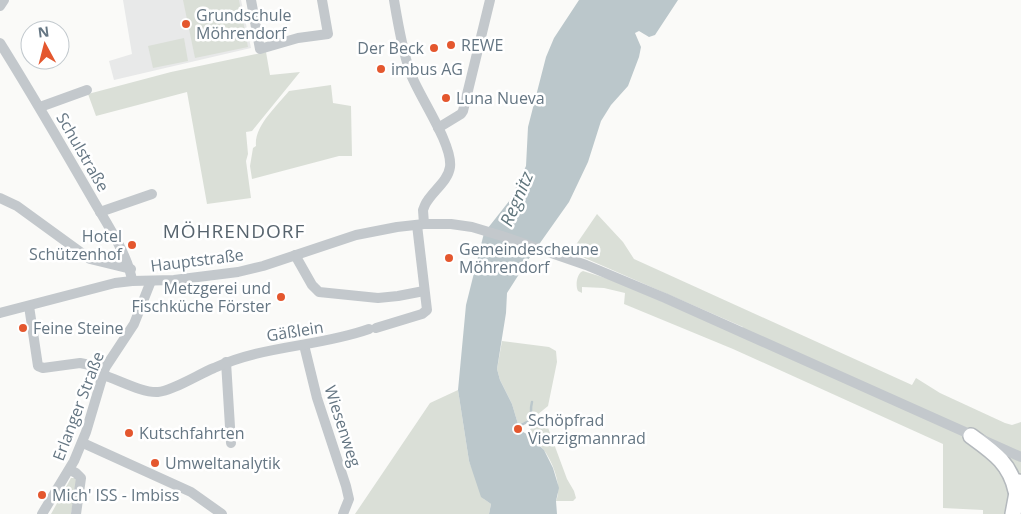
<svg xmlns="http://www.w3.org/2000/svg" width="1021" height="514" viewBox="0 0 1021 514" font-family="'Open Sans',sans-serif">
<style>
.built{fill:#e8e9e9}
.green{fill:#dadfd7}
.water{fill:#bbc7cb}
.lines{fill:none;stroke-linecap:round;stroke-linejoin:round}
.stream{stroke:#bbc7cb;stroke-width:2.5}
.highway-casing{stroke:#b4b9bd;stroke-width:18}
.minor{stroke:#c3c8cc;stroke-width:10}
.highway{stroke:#fff;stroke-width:15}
.poi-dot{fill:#e4572e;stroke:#fff;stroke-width:2}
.labels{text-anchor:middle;stroke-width:5;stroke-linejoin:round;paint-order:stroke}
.poi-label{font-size:16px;fill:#657683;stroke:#fff;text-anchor:start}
.street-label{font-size:16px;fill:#657683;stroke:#fff}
.water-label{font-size:18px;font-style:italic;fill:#60757c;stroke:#fff}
.quarter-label{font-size:19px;letter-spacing:1px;fill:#57646e;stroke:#fff}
</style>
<rect width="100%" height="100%" fill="#fafaf8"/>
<path class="built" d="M 123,0 L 241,0 L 251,48 L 114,80 L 109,61 L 132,54 Z"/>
<g class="green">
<path d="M 183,0 L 239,0 L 248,47 L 195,58 Z"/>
<path d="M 184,38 L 188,61 L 153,68 L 148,46 Z"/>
<path d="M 266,52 L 270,75 L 300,72 L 252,131 L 246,132 L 248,154 L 246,161 L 251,198 L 207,204 L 187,92 L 96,116 L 88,94 L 171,72 Z"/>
<path d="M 331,85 L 333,103 L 351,106 L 352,156 L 339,156 L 252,179 L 250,166 L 253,148 L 256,146 C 254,126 277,106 289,91 Z"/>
<path d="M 597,214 L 623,242 L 634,259 L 912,385 L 916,378 L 940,393 L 1005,423 L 1012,425 L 1021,422 L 1021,514 L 983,514 L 983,510 L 943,508 L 943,444 L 733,349 L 624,304 L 625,293 L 604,288 L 582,287 L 582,293 L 578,291 C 575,285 577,273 583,271 L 615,281 L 739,335 L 743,327 L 571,252 Z"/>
<path d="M 502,341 L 549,347 L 556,351 L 557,362 L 548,406 L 537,415 L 529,417 L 526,422 L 518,424 L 512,404 L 500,380 L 497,369 Z"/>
<path d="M 458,390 L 469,461 L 484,499 L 491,504 L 489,514 L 355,514 L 430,403 Z"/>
<path d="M 541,422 L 547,425 L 567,479 L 574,491 L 576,498 L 573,501 L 556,501 C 563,487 552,460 543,449 C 539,444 534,439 529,435 L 531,426 Z"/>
<path d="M 71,478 L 75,478 L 77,483 L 71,514 L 51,514 Z"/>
</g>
<path class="water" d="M 579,0 L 678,0 L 655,35 L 649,37 L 639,31 L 635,33 L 641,47 L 639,57 L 628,86 L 611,105 L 601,121 L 588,162 L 569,202 L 528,260 L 507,293 L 506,313 L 497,369 L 500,380 L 512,404 L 518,424 L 523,432 L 529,435 L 544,450 L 553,468 L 559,488 L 556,501 L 557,514 L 489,514 L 491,504 L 481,497 L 469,461 L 458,390 L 466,305 L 484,233 L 510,200 L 526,166 L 528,127 L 546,57 L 554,38 Z"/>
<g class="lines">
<path class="stream" d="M 518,426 C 538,419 528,416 532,402"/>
<g class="highway-casing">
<g id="highway">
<path d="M 971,436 C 993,452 1010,463 1016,491"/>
<path d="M 1013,514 L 1019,482"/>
</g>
</g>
<g class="minor">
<path d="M 251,0 L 260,49 L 298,38 L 328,34 L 322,0"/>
<path d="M 394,0 C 398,24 402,49 410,72 C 418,95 453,144 450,167 C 448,182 431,192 425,205 L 423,210 L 424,224"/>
<path d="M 0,6 L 4,0"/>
<path d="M 0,43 C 32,94 62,146 92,198 C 105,221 129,256 132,281"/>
<path d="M 40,107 L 87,90"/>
<path d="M 438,128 L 461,114 L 463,111 L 490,0"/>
<path d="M 0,198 L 17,206 L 90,259 L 131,269"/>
<path d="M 100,212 L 152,194"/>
<path d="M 295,255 L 312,285 L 319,292 L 378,298 L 398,296 L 424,291"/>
<path d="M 29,306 L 38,366 L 43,368 L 80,363 L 105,368"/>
<path d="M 0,313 L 115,283 L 132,281 L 174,280 L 238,272 L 263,266 L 356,235 L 397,227 L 424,224 L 451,224 L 472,227 L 502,236 L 586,265 L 665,298 L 1021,457"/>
<path d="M 376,328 L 422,314 L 427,310 L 417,225"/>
<path d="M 304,345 L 317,398 L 346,486 L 349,499 L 343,514"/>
<path d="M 226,362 L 231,443"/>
<path d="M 103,375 C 119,380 142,393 158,392 C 172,391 199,374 214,368 C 264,345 318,347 369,329"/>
<path d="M 83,443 L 191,492 L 222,514"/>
<path d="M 70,470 L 76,473 L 81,478 L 76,514"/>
<path d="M 42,514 L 74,461 L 86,432 L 105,368 L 134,324 L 151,281"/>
</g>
<use href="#highway" class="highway"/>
</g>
<g class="poi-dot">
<circle cx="186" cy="24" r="5"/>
<circle cx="451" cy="45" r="5"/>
<circle cx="434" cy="48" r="5"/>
<circle cx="381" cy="69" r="5"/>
<circle cx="446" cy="98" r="5"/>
<circle cx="132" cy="245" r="5"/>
<circle cx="449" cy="258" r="5"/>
<circle cx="281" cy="297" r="5"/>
<circle cx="23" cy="328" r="5"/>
<circle cx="518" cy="429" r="5"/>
<circle cx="129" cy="433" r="5"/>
<circle cx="155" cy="463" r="5"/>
<circle cx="42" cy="495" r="5"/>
</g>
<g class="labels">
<g class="poi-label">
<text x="196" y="21">Grundschule<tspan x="196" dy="18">Möhrendorf</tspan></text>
<text x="461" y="51">REWE</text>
<text x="424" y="54" text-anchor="end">Der Beck</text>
<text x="391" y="75">imbus AG</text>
<text x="456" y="104">Luna Nueva</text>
<text x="122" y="242" text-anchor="end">Hotel<tspan x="122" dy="18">Schützenhof</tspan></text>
<text x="459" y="255">Gemeindescheune<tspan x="459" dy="18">Möhrendorf</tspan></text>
<text x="271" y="294" text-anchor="end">Metzgerei und<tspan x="271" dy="18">Fischküche Förster</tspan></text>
<text x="33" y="334">Feine Steine</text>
<text x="528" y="426">Schöpfrad<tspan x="528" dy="18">Vierzigmannrad</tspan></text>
<text x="139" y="439">Kutschfahrten</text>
<text x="165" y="469">Umweltanalytik</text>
<text x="52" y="501">Mich' ISS - Imbiss</text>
</g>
<g class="street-label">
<text transform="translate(83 152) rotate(60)" y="6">Schulstraße</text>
<text transform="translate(197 260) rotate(-7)" y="6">Hauptstraße</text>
<text transform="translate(295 331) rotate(-9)" y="6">Gäßlein</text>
<text transform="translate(78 406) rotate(-69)" y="6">Erlanger Straße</text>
<text transform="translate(343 426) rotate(72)" y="6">Wiesenweg</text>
</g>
<g class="water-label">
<text transform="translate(517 199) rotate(-67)" y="6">Regnitz</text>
</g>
<g class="quarter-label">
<text x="234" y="238">MÖHRENDORF</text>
</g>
</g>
<g transform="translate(45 45) rotate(353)"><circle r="24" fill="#ffffff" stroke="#c1c8cd"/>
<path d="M0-4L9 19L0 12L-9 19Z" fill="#e4572e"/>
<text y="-8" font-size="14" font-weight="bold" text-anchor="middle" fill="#657683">N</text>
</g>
</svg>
